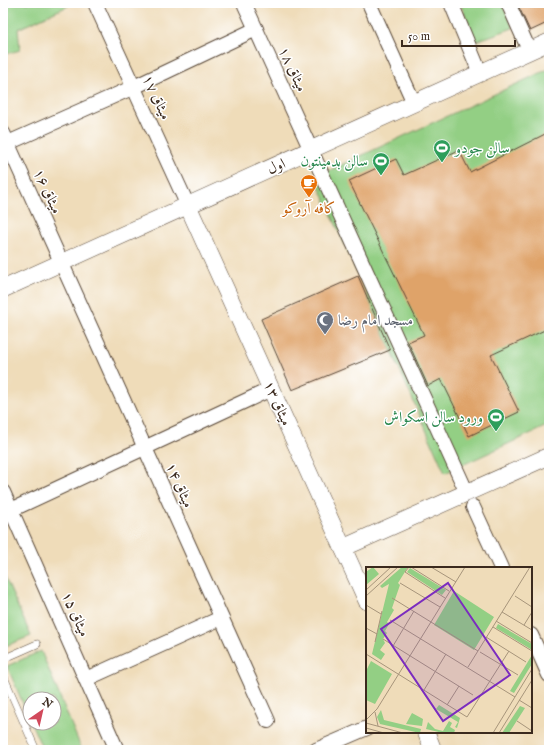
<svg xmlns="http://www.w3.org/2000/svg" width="552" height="753" viewBox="0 0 552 753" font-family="'IM FELL English',Amiri,serif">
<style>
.green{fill:#93cf84;stroke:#677c51}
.building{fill:#dfa369}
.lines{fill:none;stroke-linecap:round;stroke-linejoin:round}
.service-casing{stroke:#564535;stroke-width:8}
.minor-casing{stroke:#564535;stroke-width:16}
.tertiary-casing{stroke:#564535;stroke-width:18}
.service{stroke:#fff;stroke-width:7}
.minor{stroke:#fff;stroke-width:14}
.tertiary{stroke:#fff;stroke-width:17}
.labels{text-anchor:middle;stroke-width:3;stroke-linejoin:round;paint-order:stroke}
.street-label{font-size:15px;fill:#3b2a1e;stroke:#fff}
.leisure-label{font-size:15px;fill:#27864d;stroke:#fff;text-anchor:end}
.food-label{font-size:15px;fill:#c56008;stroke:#fff}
.worship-label{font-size:15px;fill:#5b616d;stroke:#fff;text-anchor:start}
.inset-road{fill:none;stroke:#a7957b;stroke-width:1}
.view{fill:#7b2cbf;fill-opacity:0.15;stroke:#7b2cbf;stroke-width:2}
.inset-edge{fill:none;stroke:#3b2a1e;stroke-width:2}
</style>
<rect width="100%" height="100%" fill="#fff"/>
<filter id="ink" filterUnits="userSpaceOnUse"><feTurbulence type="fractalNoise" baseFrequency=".025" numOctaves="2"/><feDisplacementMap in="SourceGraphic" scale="8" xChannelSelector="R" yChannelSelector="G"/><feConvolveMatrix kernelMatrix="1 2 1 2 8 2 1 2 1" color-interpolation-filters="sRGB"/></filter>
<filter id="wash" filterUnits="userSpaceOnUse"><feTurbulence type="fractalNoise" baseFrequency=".012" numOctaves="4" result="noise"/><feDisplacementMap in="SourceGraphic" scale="16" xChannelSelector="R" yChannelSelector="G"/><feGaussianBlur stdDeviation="0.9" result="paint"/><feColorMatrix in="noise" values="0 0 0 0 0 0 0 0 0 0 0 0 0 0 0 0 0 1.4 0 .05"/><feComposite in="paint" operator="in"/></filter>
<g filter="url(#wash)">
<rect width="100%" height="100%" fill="#efdcb9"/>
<g class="green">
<path d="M 3,3 L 66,3 L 68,6 L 18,29 L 20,50 L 3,55 Z"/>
<path d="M 460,3 L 502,3 L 513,28 L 476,41 Z"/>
<path d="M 549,69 L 549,425 L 445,473 L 315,177 Z"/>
<path d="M 3,573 L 31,636 L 3,647 Z"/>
<path d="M 41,651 L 82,750 L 43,750 L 31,723 L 54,723 L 54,699 L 30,699 L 30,720 L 7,666 Z"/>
</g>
<g id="blocks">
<g class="building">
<path d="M 517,3 L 549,3 L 549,22 L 530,31 Z"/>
<path d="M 549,132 L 549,328 L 491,355 L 519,412 L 469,436 L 441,379 L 428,386 L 408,342 L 424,335 L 349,181 L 396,159 L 404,175 L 459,150 L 470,172 Z"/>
<path d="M 358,276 L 390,350 L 292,390 L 261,319 Z"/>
</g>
</g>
</g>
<g filter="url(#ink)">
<use href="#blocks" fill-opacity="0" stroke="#564535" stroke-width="1"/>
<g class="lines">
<g class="service-casing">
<g id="service">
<path d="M 3,659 L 37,644"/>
<path d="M 3,675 L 36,750"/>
</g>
</g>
<g class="minor-casing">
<g id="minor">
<path d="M 95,3 L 188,206"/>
<path d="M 244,3 L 467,493"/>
<path d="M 369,3 L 414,103"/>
<path d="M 451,3 L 480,73"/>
<path d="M 508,3 L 529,50"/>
<path d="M 3,133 L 268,721"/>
<path d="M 8,143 L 134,87 L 256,29"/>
<path d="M 3,492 L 117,750"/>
<path d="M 473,507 L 501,568"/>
<path d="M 11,510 L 271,389"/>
<path d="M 531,635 L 549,675"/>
<path d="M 86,679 L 221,618"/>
<path d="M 316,750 L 367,728"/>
</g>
</g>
<g class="tertiary-casing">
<g id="tertiary">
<path d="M 188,206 L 367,601"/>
<path d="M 3,289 L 549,42"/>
<path d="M 343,548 L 549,456"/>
<path d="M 426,732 L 433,750"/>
</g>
</g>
<use href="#service" class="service"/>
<use href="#minor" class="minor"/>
<use href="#tertiary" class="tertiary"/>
</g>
</g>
<defs>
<g id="stadium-pin" transform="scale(0.9)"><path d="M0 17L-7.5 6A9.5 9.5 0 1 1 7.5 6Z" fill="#2e9e5b" stroke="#fff"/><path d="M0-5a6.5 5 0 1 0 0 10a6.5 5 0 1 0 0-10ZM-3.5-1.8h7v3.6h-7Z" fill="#fff"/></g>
<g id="cafe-pin" transform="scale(0.9)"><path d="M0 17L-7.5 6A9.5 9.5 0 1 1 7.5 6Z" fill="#e8710a" stroke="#fff"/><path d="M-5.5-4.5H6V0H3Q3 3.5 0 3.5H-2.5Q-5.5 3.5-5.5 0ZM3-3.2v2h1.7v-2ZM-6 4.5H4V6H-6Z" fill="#fff"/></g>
<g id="mosque-pin" transform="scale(0.9)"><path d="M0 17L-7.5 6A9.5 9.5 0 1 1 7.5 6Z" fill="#6b7280" stroke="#fff"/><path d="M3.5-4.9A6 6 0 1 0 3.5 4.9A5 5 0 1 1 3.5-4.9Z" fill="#fff"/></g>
</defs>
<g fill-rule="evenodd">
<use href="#stadium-pin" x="442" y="148"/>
<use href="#stadium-pin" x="381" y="161"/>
<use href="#cafe-pin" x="309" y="183"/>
<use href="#mosque-pin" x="325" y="320"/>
<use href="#stadium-pin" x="496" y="417"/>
</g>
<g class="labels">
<g class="street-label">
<text transform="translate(293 69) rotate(65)" y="5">میثاق ۱۸</text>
<text transform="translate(157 97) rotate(65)" y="5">میثاق ۱۷</text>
<text transform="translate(276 166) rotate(-24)" y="5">اول</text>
<text transform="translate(48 191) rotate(65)" y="5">میثاق ۱۶</text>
<text transform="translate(278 403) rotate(66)" y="5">میثاق ۱۳</text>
<text transform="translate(180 485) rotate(66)" y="5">میثاق ۱۴</text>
<text transform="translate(76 614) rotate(66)" y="5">میثاق ۱۵</text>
</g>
<g class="leisure-label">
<text x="455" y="153" text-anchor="start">سالن جودو</text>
<text x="368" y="166">سالن بدمینتون</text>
<text x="483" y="422">ورود سالن اسکواش</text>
</g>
<g class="food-label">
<text x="309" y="213">کافه آروکو</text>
</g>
<g class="worship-label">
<text x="338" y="325">مسجد امام رضا</text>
</g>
</g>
<g transform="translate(366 567)">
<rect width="166" height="166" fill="#efdcb9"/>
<path d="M 7,0 L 13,7 L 0,18 L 0,5 ZM 36,0 L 42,0 L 32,16 L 34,18 L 26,41 L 28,43 L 21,55 L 23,57 L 19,64 L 21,66 L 17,72 L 19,76 L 14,83 L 19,87 L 15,93 L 6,87 L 23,17 L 16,21 L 14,19 ZM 44,1 L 80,23 L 76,28 L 41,5 ZM 88,24 L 128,50 L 108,83 L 68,58 ZM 132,57 L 166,77 L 166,83 L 130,61 ZM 166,88 L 166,97 L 148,126 L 144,124 ZM 5,94 L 26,107 L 9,137 L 0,133 L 0,104 ZM 73,138 L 94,151 L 91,161 L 89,160 L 92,155 L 70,142 ZM 154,139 L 159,141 L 143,166 L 136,166 ZM 15,143 L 18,153 L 55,162 L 54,166 L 14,157 L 11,150 ZM 46,146 L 57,152 L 56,159 L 40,157 ZM 83,154 L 86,156 L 84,160 L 89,163 L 88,166 L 77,166 L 60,162 L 62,155 L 69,162 L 77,164 Z" fill="#93cf84"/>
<path class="inset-road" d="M 43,0 L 39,5 L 79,31M 45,0 L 83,24M 65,0 L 90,15M 34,16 L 74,40M 0,23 L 25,0M 0,29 L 32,0M 149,29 L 166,40M 26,31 L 112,84M 0,38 L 15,47M 136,45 L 166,63M 24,53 L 149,130M 130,54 L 166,76M 158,58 L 166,45M 127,60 L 166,84M 0,61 L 11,67M 120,70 L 160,95M 17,72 L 107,128M 9,75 L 16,44M 27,79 L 48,44M 114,85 L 152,108M 0,87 L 101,150 L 143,84M 102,100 L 164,0M 58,123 L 80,87M 153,133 L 166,141M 81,138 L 93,119M 9,145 L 12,159M 0,153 L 11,142 L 99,0M 151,154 L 166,164M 0,156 L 37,166M 0,161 L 18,166M 127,166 L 166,102M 133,166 L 166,113"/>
<path class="view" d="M 82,16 L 144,108 L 77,154 L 15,62 Z"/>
<rect width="166" height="166" class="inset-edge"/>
</g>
<rect width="552" height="753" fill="none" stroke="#fff" stroke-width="16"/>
<g transform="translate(42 711) rotate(34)"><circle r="19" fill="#ffffff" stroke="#b1aaa5"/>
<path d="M0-3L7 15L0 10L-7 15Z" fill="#d1495b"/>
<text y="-6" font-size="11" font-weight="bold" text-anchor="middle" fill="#3b2a1e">N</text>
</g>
<path d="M402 40v6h113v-6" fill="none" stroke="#3b2a1e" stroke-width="2"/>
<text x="408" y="40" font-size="12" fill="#3b2a1e" stroke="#ffffff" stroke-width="3" paint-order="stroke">50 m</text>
</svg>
